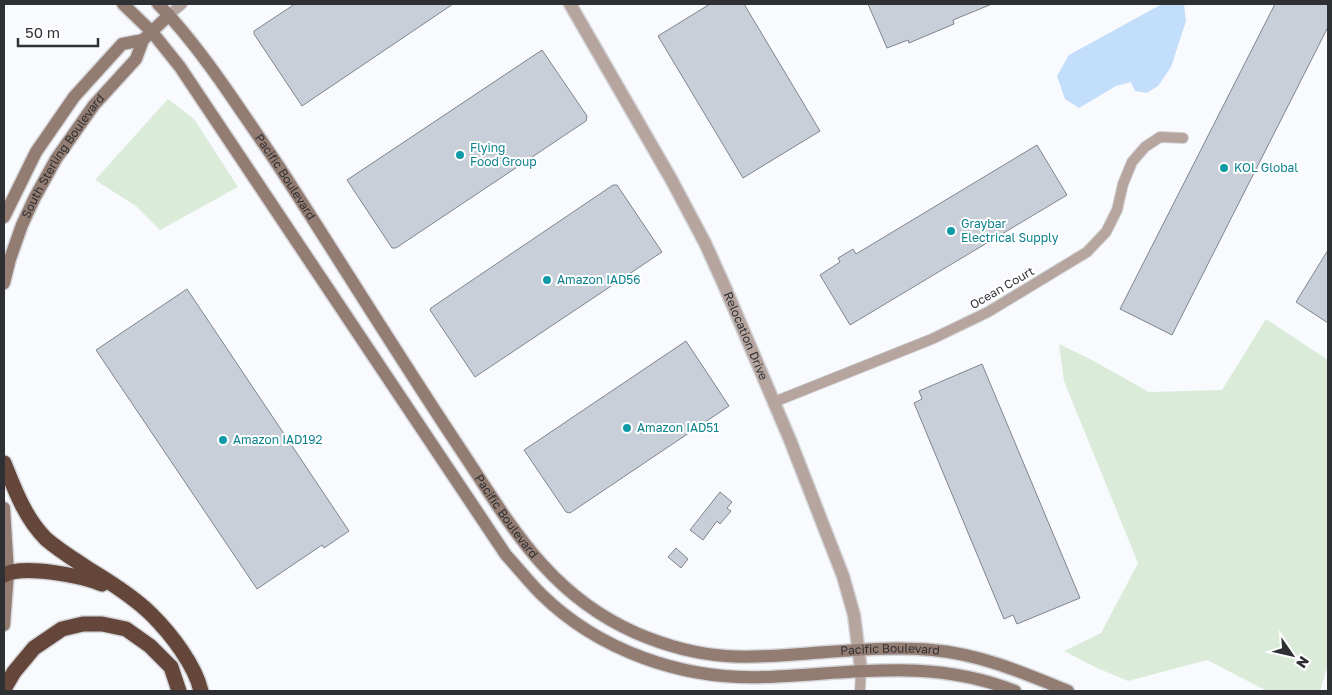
<svg xmlns="http://www.w3.org/2000/svg" width="1332" height="695" viewBox="0 0 1332 695" font-family="'Golos Text',sans-serif">
<style>
.green{fill:#daecd9}
.water{fill:#c3defa}
.building{fill:#c9cfd9;stroke:#7f858e}
.lines{fill:none;stroke-linecap:round;stroke-linejoin:round}
.minor-casing{stroke:#d4d6da;stroke-width:12}
.tertiary-casing{stroke:#d4d6da;stroke-width:15}
.secondary-casing{stroke:#d4d6da;stroke-width:15}
.motorway-casing{stroke:#d4d6da;stroke-width:18}
.minor{stroke:#b5a59e;stroke-width:10}
.tertiary{stroke:#b5a59e;stroke-width:12}
.secondary{stroke:#937c72;stroke-width:12}
.motorway{stroke:#65463a;stroke-width:15}
.culture-dot{fill:#0f9aa8;stroke:#fff;stroke-width:2}
.labels{text-anchor:middle;stroke-width:4;stroke-linejoin:round;paint-order:stroke}
.culture-label{font-size:12px;fill:#0d838f;stroke:#fff;text-anchor:start}
.street-label{font-size:12px;fill:#2e3034;stroke:#fff}
</style>
<rect width="100%" height="100%" fill="#f8fafe"/>
<g class="green">
<path d="M 168,99 L 194,119 L 238,187 L 160,230 L 136,206 L 95,180 Z"/>
<path d="M 1266,319 L 1328,360 L 1328,664 L 1320,691 L 1267,691 L 1207,660 L 1128,681 L 1097,668 L 1064,651 L 1101,633 L 1138,563 L 1064,381 L 1059,344 L 1090,359 L 1149,392 L 1222,390 Z"/>
</g>
<path class="water" d="M 1162,4 L 1184,4 L 1186,21 L 1171,67 L 1158,86 L 1147,93 L 1135,91 L 1131,82 L 1116,86 L 1079,108 L 1065,99 L 1057,76 L 1069,55 Z"/>
<g class="building">
<path d="M 295,4 L 453,4 L 302,106 L 254,34 L 254,31 Z"/>
<path d="M 710,4 L 744,4 L 820,131 L 743,178 L 658,36 Z"/>
<path d="M 868,4 L 992,4 L 953,20 L 954,24 L 909,43 L 908,40 L 887,48 Z"/>
<path d="M 1275,4 L 1328,4 L 1328,27 L 1172,335 L 1120,309 Z"/>
<path d="M 542,50 L 587,116 L 586,121 L 396,248 L 392,248 L 347,180 Z"/>
<path d="M 1037,145 L 1067,195 L 850,325 L 820,275 L 840,262 L 838,258 L 853,249 L 856,254 Z"/>
<path d="M 613,185 L 617,185 L 662,252 L 475,377 L 430,310 L 431,308 Z"/>
<path d="M 1328,250 L 1328,323 L 1296,302 Z"/>
<path d="M 187,289 L 349,531 L 324,548 L 322,545 L 257,589 L 96,350 Z"/>
<path d="M 686,341 L 729,406 L 570,513 L 566,512 L 524,450 Z"/>
<path d="M 982,364 L 1080,598 L 1017,624 L 1013,615 L 1004,619 L 914,403 L 922,399 L 919,391 Z"/>
<path d="M 720,492 L 732,502 L 727,508 L 731,511 L 720,524 L 717,521 L 703,540 L 690,530 Z"/>
<path d="M 676,548 L 688,559 L 681,568 L 668,557 Z"/>
</g>
<g class="lines">
<g class="minor-casing">
<g id="minor">
<path d="M 169,15 L 182,4"/>
<path d="M 774,402 L 932,339 L 988,312 L 1087,252 L 1106,232 L 1117,210 L 1123,184 L 1132,162 L 1145,147 L 1160,137 L 1183,138"/>
<path d="M 860,691 L 861,670"/>
</g>
</g>
<g class="tertiary-casing">
<g id="tertiary">
<path id="s1" d="M 570,4 L 671,179 L 705,243 L 724,285 L 790,440 L 843,576 L 854,615 L 861,670"/>
</g>
</g>
<g class="secondary-casing">
<g id="secondary">
<path d="M 123,4 L 152,32 L 180,67 L 506,555 C 518,568 529,582 541,594 C 599,651 683,680 763,677 C 851,674 930,657 1015,691"/>
<path id="s2" d="M 158,4 C 186,32 209,64 231,96 C 250,124 269,151 287,179 C 343,266 398,355 455,441 C 508,520 545,593 636,633 C 664,645 696,654 726,656 C 751,658 776,656 801,654 C 844,651 889,646 932,650 C 980,654 1024,673 1068,691"/>
<path d="M 4,217 L 36,152 L 74,97 L 122,44 L 143,40"/>
<path id="s3" d="M 4,283 L 10,259 L 22,225 L 34,199 L 56,159 L 94,105 L 136,59 L 143,40 L 169,15"/>
<path d="M 4,508 L 8,572 L 4,625"/>
</g>
</g>
<g class="motorway-casing">
<g id="motorway">
<path d="M 4,463 C 15,490 25,518 46,539 C 60,551 75,560 90,570 C 110,582 135,598 152,615 C 171,634 195,665 201,691"/>
<path d="M 4,575 C 23,564 82,576 102,584"/>
<path d="M 4,689 L 14,672 L 34,648 L 62,629 L 83,624 L 102,624 L 126,629 L 150,646 L 171,667 L 179,691"/>
</g>
</g>
<use href="#minor" class="minor"/>
<use href="#tertiary" class="tertiary"/>
<use href="#secondary" class="secondary"/>
<use href="#motorway" class="motorway"/>
</g>
<g class="culture-dot">
<circle cx="460" cy="155" r="5"/>
<circle cx="1224" cy="168" r="5"/>
<circle cx="951" cy="231" r="5"/>
<circle cx="547" cy="280" r="5"/>
<circle cx="627" cy="428" r="5"/>
<circle cx="223" cy="440" r="5"/>
</g>
<g class="labels">
<g class="culture-label">
<text x="470" y="152">Flying<tspan x="470" dy="14">Food Group</tspan></text>
<text x="1234" y="172">KOL Global</text>
<text x="961" y="228">Graybar<tspan x="961" dy="14">Electrical Supply</tspan></text>
<text x="557" y="284">Amazon IAD56</text>
<text x="637" y="432">Amazon IAD51</text>
<text x="233" y="444">Amazon IAD192</text>
</g>
<g class="street-label">
<text dy="4" stroke="none"><textPath href="#s3" startOffset="141">South Sterling Boulevard</textPath></text>
<text dy="4" stroke="none"><textPath href="#s2" startOffset="215">Pacific Boulevard</textPath></text>
<text transform="translate(1002 288) rotate(-30)" y="4">Ocean Court</text>
<text dy="4" stroke="none"><textPath href="#s1" startOffset="376">Relocation Drive</textPath></text>
<text dy="4" stroke="none"><textPath href="#s2" startOffset="620">Pacific Boulevard</textPath></text>
<text dy="4" stroke="none"><textPath href="#s2" startOffset="1055">Pacific Boulevard</textPath></text>
</g>
</g>
<rect width="1332" height="695" fill="none" stroke="#2e3034" stroke-width="10"/>
<g transform="translate(1292 655) rotate(124)" stroke="#ffffff" stroke-width="4" paint-order="stroke">
<path d="M0-4L9 19L0 12L-9 19Z" fill="#2e3034"/>
<text y="-8" font-size="14" font-weight="bold" text-anchor="middle" fill="#2e3034">N</text>
</g>
<path d="M18 38v8h80v-8" fill="none" stroke="#2e3034" stroke-width="2.5"/>
<text x="25" y="38" font-size="15" fill="#2e3034" stroke="#ffffff" stroke-width="4" paint-order="stroke">50 m</text>
</svg>
